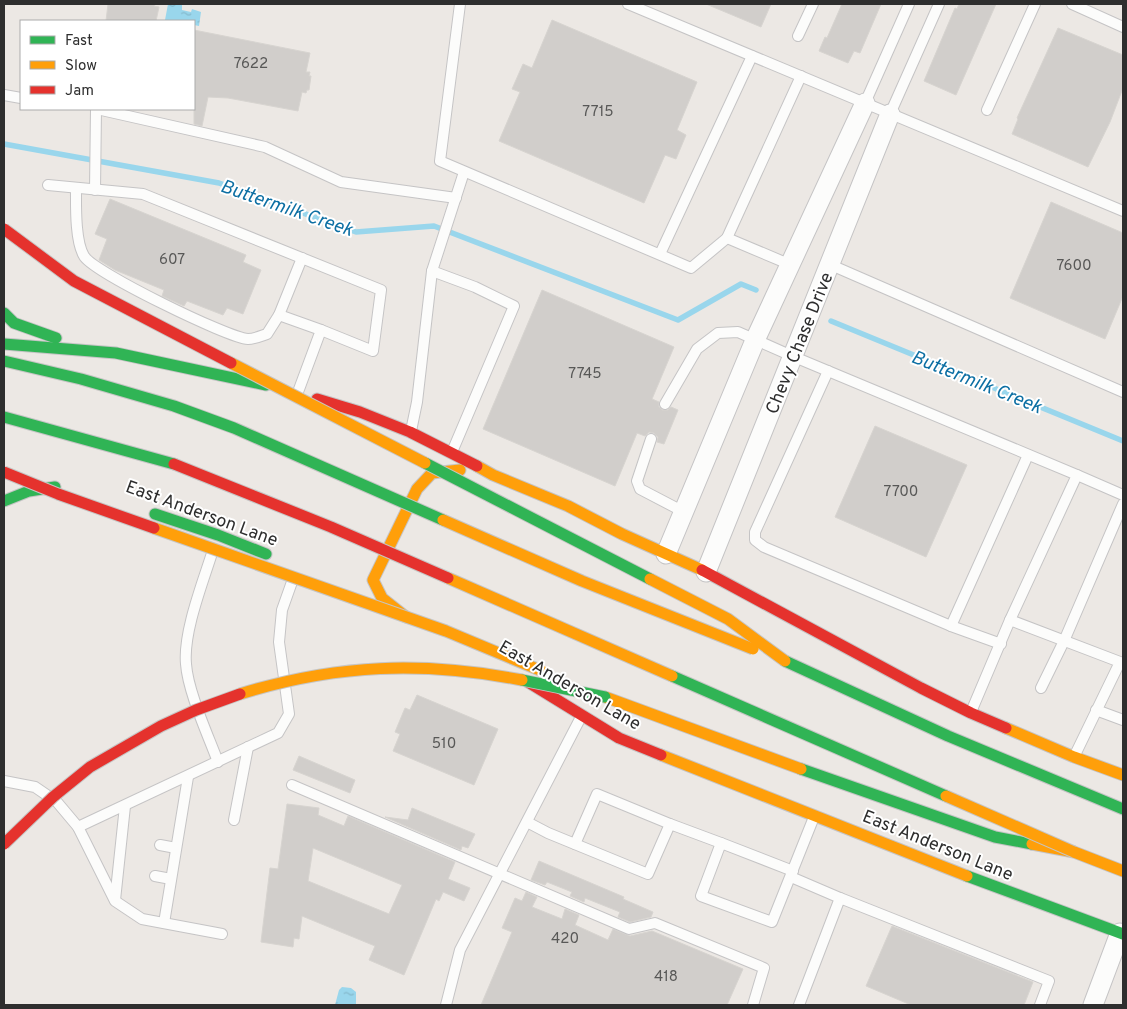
<svg xmlns="http://www.w3.org/2000/svg" width="1127" height="1009" viewBox="0 0 1127 1009" font-family="Overpass,sans-serif">
<style>
.water{fill:url(#water-ripples)}
.lines{fill:none;stroke-linecap:round;stroke-linejoin:round}
.stream{stroke:#99d6ec;stroke-width:5.5}
.building{fill:#d1cecb;stroke:#d7d4d0;fill-rule:evenodd}
.lane-casing{stroke:#c5c4c5;stroke-width:12}
.street-casing{stroke:#c5c4c5;stroke-width:21}
.fast-casing{stroke:#c5c4c5;stroke-width:13}
.slow-casing{stroke:#c5c4c5;stroke-width:13}
.jam-casing{stroke:#c5c4c5;stroke-width:13}
.lane{stroke:#fcfcfb;stroke-width:10}
.street{stroke:#fcfcfb;stroke-width:19}
.fast{stroke:#30b455;stroke-width:11}
.slow{stroke:#ff9f0a;stroke-width:11}
.jam{stroke:#e5322d;stroke-width:11}
.fast-bridge-casing{stroke:#c6c5c4;stroke-width:13;stroke-linecap:butt}
.slow-bridge-casing{stroke:#c6c5c4;stroke-width:13;stroke-linecap:butt}
.jam-bridge-casing{stroke:#c6c5c4;stroke-width:13;stroke-linecap:butt}
.fast-bridge{stroke:#30b455;stroke-width:11}
.slow-bridge{stroke:#ff9f0a;stroke-width:11}
.jam-bridge{stroke:#e5322d;stroke-width:11}
.labels{text-anchor:middle;stroke-width:4;stroke-linejoin:round;paint-order:stroke}
.number-label{font-size:15px;fill:#585857}
.street-label{font-size:18px;fill:#2e2e2e;stroke:#fff}
.water-label{font-size:19px;font-style:italic;fill:#0d6fa3;stroke:#fff}
</style>
<defs>
<pattern id="water-ripples" width="26" height="14" patternUnits="userSpaceOnUse" patternTransform="scale(1.25)"><rect width="26" height="14" fill="#99d6ec"/><path d="M2 4q2-2 4 0t4 0M15 11q2-2 4 0t4 0" fill="none" stroke="#84b8cb"/></pattern>
</defs>
<rect width="100%" height="100%" fill="#ece8e4"/>
<g class="water">
<path d="M 168,4 L 182,4 L 182,10 L 191,12 L 192,9 L 201,12 L 199,26 L 194,25 L 194,21 L 165,20 Z"/>
<path d="M 342,987 L 351,988 L 356,992 L 356,1005 L 335,1005 L 339,990 Z"/>
</g>
<g class="lines">
<g class="stream">
<path d="M 4,144 L 219,183 L 356,232 L 434,226 L 678,320 L 741,284 L 756,290"/>
<path d="M 831,321 L 1123,441"/>
</g>
</g>
<g class="building">
<path d="M 108,4 L 155,4 L 154,6 L 159,7 L 156,21 L 106,21 Z"/>
<path d="M 706,4 L 771,4 L 761,27 Z"/>
<path d="M 842,4 L 881,4 L 860,53 L 854,51 L 848,63 L 819,51 L 825,37 L 827,38 Z"/>
<path d="M 959,4 L 996,4 L 956,95 L 924,81 L 955,8 L 957,9 Z"/>
<path d="M 552,20 L 697,82 L 677,130 L 686,135 L 676,159 L 665,155 L 644,203 L 499,141 L 520,92 L 512,89 L 523,64 L 532,68 Z"/>
<path d="M 1058,28 L 1123,55 L 1123,88 L 1110,122 L 1088,167 L 1012,134 L 1018,119 L 1017,118 Z"/>
<path d="M 194,30 L 310,53 L 306,72 L 310,72 L 309,76 L 311,76 L 309,90 L 307,90 L 306,93 L 302,92 L 298,111 L 228,98 L 208,97 L 202,126 L 194,124 Z"/>
<path d="M 110,199 L 246,255 L 243,262 L 261,270 L 243,314 L 227,308 L 223,315 L 187,301 L 184,306 L 162,296 L 164,290 L 115,270 L 99,260 L 107,239 L 95,234 Z"/>
<path d="M 1051,202 L 1123,233 L 1123,296 L 1105,339 L 1010,298 Z"/>
<path d="M 542,290 L 674,347 L 652,399 L 659,402 L 659,407 L 662,410 L 668,410 L 671,407 L 678,410 L 664,444 L 657,442 L 658,437 L 654,433 L 649,432 L 645,436 L 637,433 L 615,486 L 483,429 Z"/>
<path d="M 875,426 L 967,465 L 926,557 L 835,517 Z"/>
<path d="M 417,695 L 498,729 L 474,785 L 393,751 L 400,734 L 395,732 L 405,708 L 410,710 Z"/>
<path d="M 299,756 L 355,780 L 350,793 L 293,770 Z"/>
<path d="M 287,804 L 319,808 L 318,815 L 344,826 L 348,816 L 455,862 L 448,879 L 470,888 L 464,901 L 443,892 L 439,901 L 436,899 L 404,975 L 369,960 L 375,946 L 302,916 L 299,939 L 294,938 L 293,947 L 261,942 L 270,868 L 278,869 ZM 313,848 L 402,885 L 389,914 L 308,881 Z"/>
<path d="M 412,808 L 475,834 L 468,848 L 462,846 L 461,850 L 385,817 L 408,820 Z"/>
<path d="M 539,861 L 624,897 L 623,899 L 653,912 L 651,917 L 630,922 L 618,917 L 620,912 L 585,898 L 584,902 L 570,896 L 572,892 L 547,882 L 545,885 L 531,880 Z"/>
<path d="M 526,892 L 537,897 L 532,907 L 562,919 L 565,909 L 579,915 L 575,925 L 608,940 L 613,929 L 630,936 L 652,931 L 743,969 L 727,1005 L 481,1005 L 512,932 L 502,928 L 515,898 L 522,901 Z"/>
<path d="M 892,926 L 1033,982 L 1024,1005 L 911,1005 L 866,986 Z"/>
</g>
<g class="lines">
<g class="lane-casing">
<g id="lane">
<path d="M 460,4 L 440,161 L 691,268 L 727,238 L 801,76"/>
<path d="M 628,4 L 1123,211"/>
<path d="M 1072,4 L 1123,27"/>
<path d="M 798,36 L 813,4"/>
<path d="M 4,95 L 21,98"/>
<path d="M 865,103 L 909,4"/>
<path d="M 97,109 L 265,147 L 341,182 L 456,198"/>
<path d="M 987,110 L 1035,4"/>
<path d="M 890,114 L 939,4"/>
<path d="M 48,185 L 143,194 L 381,290 L 373,351 L 321,330"/>
<path d="M 76,188 C 76,206 75,241 84,256 C 93,272 228,338 248,339 C 254,339 261,336 267,334 L 279,315 L 302,258"/>
<path d="M 95,190 L 96,109"/>
<path d="M 727,238 L 791,265"/>
<path d="M 660,254 L 752,56"/>
<path d="M 831,265 L 1123,392"/>
<path d="M 432,271 L 475,287 L 514,306 L 452,452"/>
<path d="M 279,315 L 321,330 L 298,392"/>
<path d="M 828,371 L 755,532 L 755,540 L 764,547 L 951,626 L 1001,644"/>
<path d="M 665,404 L 697,349 L 718,333 L 738,332 L 792,356 L 1077,475 L 1010,620 L 971,712"/>
<path d="M 411,431 L 417,402 L 432,271 L 464,172"/>
<path d="M 651,439 L 637,481 L 640,489 L 684,512"/>
<path d="M 1077,475 L 1123,495"/>
<path d="M 213,550 C 203,582 183,632 186,664 C 188,692 208,735 218,762"/>
<path d="M 1010,620 L 1120,662 L 1074,757"/>
<path d="M 951,626 L 1028,455"/>
<path d="M 1041,688 L 1064,641 L 1123,504"/>
<path d="M 1096,710 L 1123,720"/>
<path d="M 4,781 L 35,787 L 57,802 L 78,827 L 115,901 L 142,919 L 222,934"/>
<path d="M 292,785 L 629,929 L 655,923 L 764,968 L 753,1005"/>
<path d="M 234,820 L 248,747"/>
<path d="M 527,822 L 548,833 L 648,874 L 670,824 L 721,843 L 701,896 L 772,922 L 814,817"/>
<path d="M 78,827 L 278,733 L 289,714 L 279,642 L 282,610 L 293,579"/>
<path d="M 721,843 L 793,871"/>
<path d="M 575,844 L 597,794 L 670,824"/>
<path d="M 160,845 L 176,848"/>
<path d="M 155,876 L 171,879"/>
<path d="M 791,877 L 840,898"/>
<path d="M 115,900 L 125,806"/>
<path d="M 164,923 L 188,777"/>
<path d="M 446,1005 L 460,950 L 582,715"/>
<path d="M 799,1005 L 840,898 L 1049,981 L 1040,1005"/>
</g>
</g>
<g class="street-casing">
<g id="street">
<path d="M 666,554 L 756,338 L 865,103"/>
<path d="M 706,572 L 890,114"/>
<path d="M 1093,1005 L 1120,933"/>
</g>
</g>
<g class="fast-casing">
<g id="fast">
<path d="M 4,313 L 14,323 L 56,338"/>
<path d="M 4,344 L 116,353 L 266,385"/>
<path d="M 4,417 L 174,464"/>
<path d="M 4,501 L 29,491 L 55,487"/>
<path d="M 155,514 L 218,535 L 266,554"/>
<path d="M 785,661 L 948,736 L 1123,809"/>
<path d="M 801,769 L 995,837 L 1032,844"/>
<path d="M 967,876 L 1123,934"/>
</g>
</g>
<g class="slow-casing">
<g id="slow">
<path d="M 477,466 L 493,475 L 568,506 L 622,534 L 702,570"/>
<path d="M 406,617 L 382,598 L 373,580 L 417,489 L 432,473 L 460,470"/>
<path d="M 605,697 L 801,769"/>
<path d="M 1006,728 L 1074,757 L 1123,775"/>
<path d="M 661,755 L 967,876"/>
<path d="M 1032,844 L 1074,852 L 1123,871"/>
</g>
</g>
<g class="jam-casing">
<g id="jam">
<path d="M 317,399 L 360,412 L 410,432 L 477,466"/>
<path d="M 702,570 L 921,688 L 971,713 L 1006,728"/>
<path d="M 528,682 L 619,738 L 661,755"/>
</g>
</g>
<use href="#lane" class="lane"/>
<use href="#street" class="street"/>
<use href="#fast" class="fast"/>
<use href="#slow" class="slow"/>
<use href="#jam" class="jam"/>
<g class="fast-bridge-casing">
<g id="fast-bridge">
<path d="M 4,361 L 81,379 L 174,406 L 234,428 L 443,520"/>
<path d="M 425,463 L 650,579"/>
<path d="M 672,676 L 946,796"/>
<path d="M 522,680 L 605,697"/>
</g>
</g>
<g class="slow-bridge-casing">
<g id="slow-bridge">
<path d="M 231,363 L 425,463"/>
<path d="M 443,520 L 582,581 L 753,649"/>
<path d="M 154,528 L 446,631 L 542,671"/>
<path d="M 448,578 L 672,676"/>
<path d="M 650,579 L 728,619 L 785,661"/>
<path d="M 240,694 C 337,664 422,661 522,680"/>
<path d="M 946,796 L 1074,852"/>
</g>
</g>
<g class="jam-bridge-casing">
<g id="jam-bridge">
<path d="M 4,229 L 74,281 L 231,363"/>
<path d="M 174,464 L 331,527 L 448,578"/>
<path d="M 4,472 L 58,494 L 154,528"/>
<path d="M 4,844 L 53,797 L 90,767 L 161,726 L 196,710 L 240,694"/>
</g>
</g>
<use href="#fast-bridge" class="fast-bridge"/>
<use href="#slow-bridge" class="slow-bridge"/>
<use href="#jam-bridge" class="jam-bridge"/>
</g>
<g class="labels">
<g class="number-label">
<text x="251" y="68">7622</text>
<text x="598" y="116">7715</text>
<text x="172" y="264">607</text>
<text x="1074" y="270">7600</text>
<text x="585" y="378">7745</text>
<text x="901" y="496">7700</text>
<text x="444" y="748">510</text>
<text x="565" y="943">420</text>
<text x="666" y="981">418</text>
</g>
<g class="street-label">
<text transform="translate(799 343) rotate(-68)" y="6">Chevy Chase Drive</text>
<text transform="translate(202 513) rotate(20)" y="6">East Anderson Lane</text>
<text transform="translate(570 685) rotate(30)" y="6">East Anderson Lane</text>
<text transform="translate(938 845) rotate(22)" y="6">East Anderson Lane</text>
</g>
<g class="water-label">
<text transform="translate(287 207) rotate(19)" y="7">Buttermilk Creek</text>
<text transform="translate(977 381) rotate(22)" y="7">Buttermilk Creek</text>
</g>
</g>
<rect width="1127" height="1009" fill="none" stroke="#2e2e2e" stroke-width="10"/>
<rect x="20" y="20" width="175" height="90" fill="#ffffff" stroke="#ababab"/>
<rect x="30" y="36" width="25" height="8" fill="#30b455" stroke="#ababab"/>
<text x="65" y="45" font-size="15" fill="#2e2e2e">Fast</text>
<rect x="30" y="61" width="25" height="8" fill="#ff9f0a" stroke="#ababab"/>
<text x="65" y="70" font-size="15" fill="#2e2e2e">Slow</text>
<rect x="30" y="86" width="25" height="8" fill="#e5322d" stroke="#ababab"/>
<text x="65" y="95" font-size="15" fill="#2e2e2e">Jam</text>
</svg>
